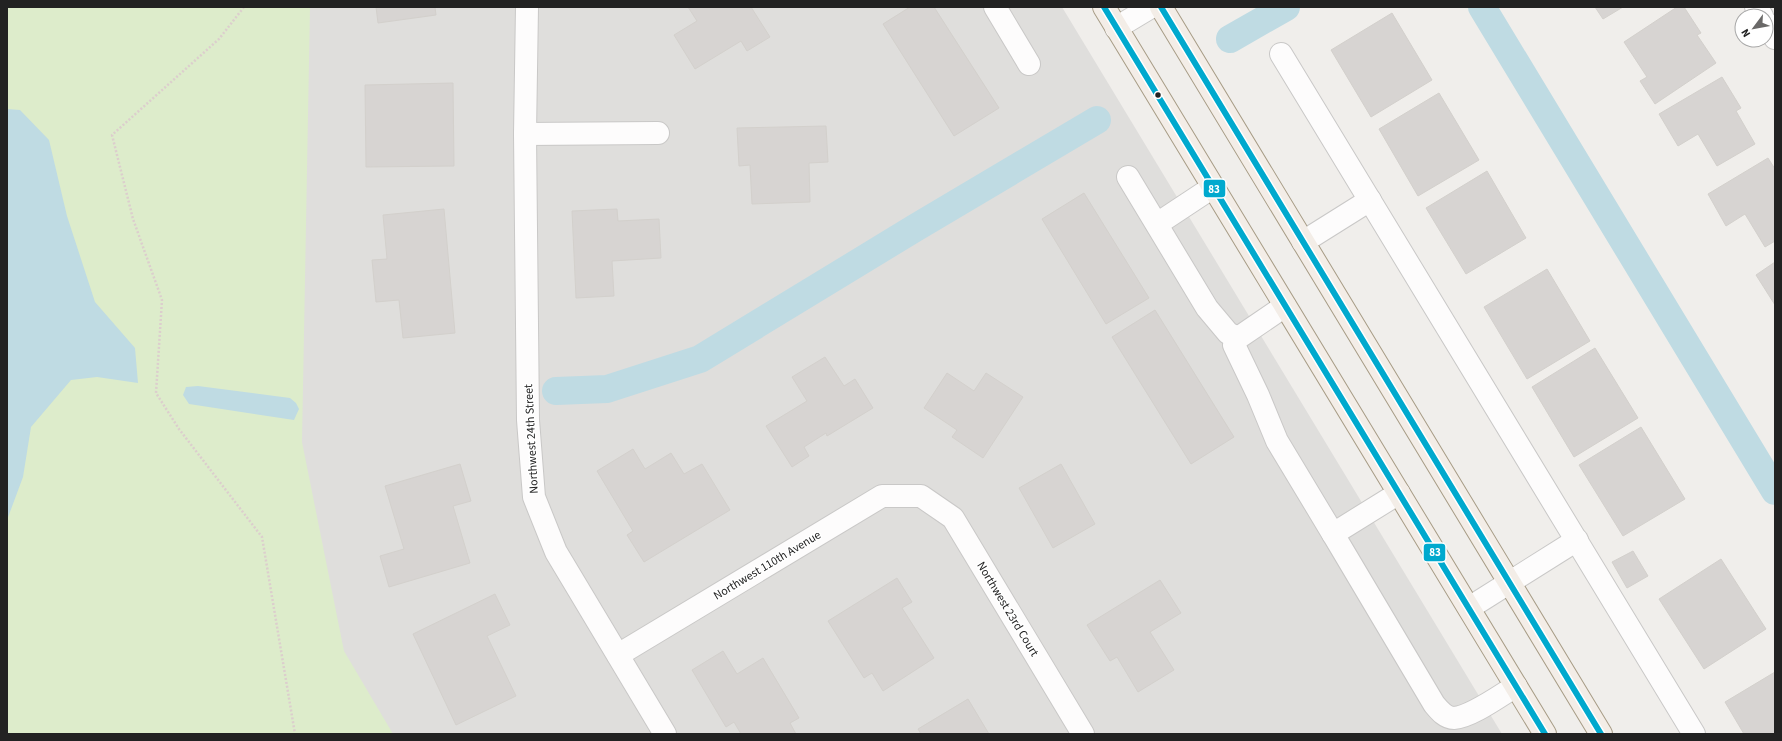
<svg xmlns="http://www.w3.org/2000/svg" width="1782" height="741" viewBox="0 0 1782 741" font-family="'Source Sans 3',sans-serif">
<style>
.residential{fill:#dfdedc}
.grass{fill:#ddeccb}
.water{fill:#bfdbe3}
.lines{fill:none;stroke-linecap:round;stroke-linejoin:round}
.canal{stroke:#bfdbe3;stroke-width:28}
.building{fill:#d7d4d2;stroke:#d3d0cc}
.minor-casing{stroke:#c9c8c7;stroke-width:24}
.major-casing{stroke:#a79c86;stroke-width:24}
.path{stroke:#dccecd;stroke-width:2.5;stroke-dasharray:2 2;stroke-linecap:butt}
.minor{stroke:#fdfcfc;stroke-width:22}
.major{stroke:#f3ede7;stroke-width:22}
.bus-1-casing{stroke:#fff;stroke-width:9}
.bus-1{stroke:#00a9ce;stroke-width:6}
.bus-dot{fill:#222;stroke:#fff;stroke-width:1.5}
.labels{text-anchor:middle;stroke-width:3;stroke-linejoin:round;paint-order:stroke}
.street-label{font-size:12px;fill:#222;stroke:#fff}
.line-badge{stroke:#fff;stroke-width:1.5}
.badge-label{font-size:11px;text-anchor:middle;font-weight:bold;fill:#fff}
</style>
<rect width="100%" height="100%" fill="#f0eeeb"/>
<path class="residential" d="M 7,7 L 1062,7 L 1502,734 L 7,734 Z"/>
<path class="grass" d="M 7,7 L 310,7 L 302,442 L 344,651 L 393,734 L 7,734 Z"/>
<g class="water">
<path d="M 7,109 L 20,110 L 49,140 L 67,216 L 95,302 L 135,348 L 138,383 L 97,377 L 71,380 L 31,427 L 23,477 L 7,520 Z"/>
<path d="M 198,386 L 290,398 L 296,403 L 299,409 L 294,420 L 189,404 L 183,395 L 186,387 Z"/>
</g>
<g class="lines">
<g class="canal">
<path d="M 1482,7 L 1775,491"/>
<path d="M 1230,39 L 1286,7"/>
<path d="M 556,391 L 607,389 L 700,359 L 915,228 L 1097,120"/>
</g>
</g>
<g class="building">
<path d="M 376,7 L 435,7 L 436,15 L 378,23 Z"/>
<path d="M 688,7 L 751,7 L 770,37 L 747,51 L 741,41 L 695,69 L 674,35 L 697,21 Z"/>
<path d="M 910,7 L 934,7 L 999,108 L 954,136 L 883,24 Z"/>
<path d="M 1595,7 L 1623,7 L 1603,19 Z"/>
<path d="M 1677,7 L 1684,7 L 1701,33 L 1697,35 L 1716,63 L 1655,104 L 1640,81 L 1647,77 L 1624,42 Z"/>
<path d="M 1392,13 L 1432,80 L 1371,117 L 1331,50 Z"/>
<path d="M 1722,77 L 1741,108 L 1736,111 L 1755,144 L 1717,166 L 1698,134 L 1678,146 L 1659,114 Z"/>
<path d="M 453,83 L 454,166 L 366,167 L 365,85 Z"/>
<path d="M 1439,93 L 1479,160 L 1418,196 L 1379,129 Z"/>
<path d="M 826,126 L 828,162 L 809,163 L 810,202 L 752,204 L 750,165 L 739,166 L 737,128 Z"/>
<path d="M 1768,158 L 1775,169 L 1775,241 L 1765,247 L 1745,214 L 1726,226 L 1708,194 Z"/>
<path d="M 1487,171 L 1526,238 L 1466,274 L 1426,208 Z"/>
<path d="M 1084,193 L 1149,298 L 1106,324 L 1042,219 Z"/>
<path d="M 444,209 L 455,333 L 403,338 L 399,300 L 376,302 L 372,260 L 387,259 L 383,215 Z"/>
<path d="M 617,209 L 618,221 L 659,219 L 661,258 L 612,261 L 614,296 L 576,298 L 572,211 Z"/>
<path d="M 1775,262 L 1775,305 L 1756,275 Z"/>
<path d="M 1547,269 L 1590,341 L 1527,379 L 1484,307 Z"/>
<path d="M 1155,310 L 1234,437 L 1191,464 L 1112,337 Z"/>
<path d="M 1595,348 L 1638,418 L 1574,457 L 1532,387 Z"/>
<path d="M 825,357 L 844,386 L 855,379 L 873,408 L 827,436 L 826,433 L 804,447 L 809,456 L 792,467 L 766,426 L 807,401 L 792,377 Z"/>
<path d="M 947,373 L 974,391 L 986,373 L 1023,397 L 983,458 L 952,437 L 957,430 L 924,408 Z"/>
<path d="M 1641,427 L 1685,499 L 1623,536 L 1579,465 Z"/>
<path d="M 633,449 L 645,469 L 671,453 L 684,474 L 702,464 L 730,510 L 644,562 L 627,535 L 633,531 L 597,471 Z"/>
<path d="M 460,464 L 471,501 L 453,506 L 470,563 L 389,587 L 380,556 L 404,549 L 385,486 Z"/>
<path d="M 1061,464 L 1095,524 L 1053,548 L 1019,488 Z"/>
<path d="M 1633,551 L 1648,576 L 1627,588 L 1612,562 Z"/>
<path d="M 1721,559 L 1766,629 L 1704,669 L 1659,599 Z"/>
<path d="M 897,578 L 912,602 L 902,608 L 934,658 L 883,691 L 872,673 L 864,678 L 828,621 Z"/>
<path d="M 1160,580 L 1181,613 L 1150,632 L 1174,670 L 1138,692 L 1117,657 L 1110,661 L 1087,625 Z"/>
<path d="M 495,594 L 510,625 L 487,636 L 516,696 L 456,725 L 413,634 Z"/>
<path d="M 723,651 L 737,674 L 763,658 L 799,718 L 790,723 L 796,734 L 741,734 L 734,722 L 726,727 L 692,670 Z"/>
<path d="M 1775,672 L 1775,734 L 1744,734 L 1725,702 Z"/>
<path d="M 968,699 L 989,734 L 921,734 L 918,729 Z"/>
</g>
<g class="lines">
<g class="minor-casing">
<g id="minor">
<path d="M 527,7 L 525,134 L 528,420 L 534,497 L 556,552 L 665,734"/>
<path d="M 995,7 L 1029,64"/>
<path d="M 1756,7 L 1762,16"/>
<path d="M 1766,23 L 1775,38"/>
<path d="M 1116,28 L 1151,7"/>
<path d="M 1281,54 L 1694,734"/>
<path d="M 525,134 L 658,133"/>
<path d="M 1128,177 L 1207,308 L 1228,333 L 1238,338"/>
<path d="M 1157,224 L 1213,187"/>
<path d="M 1303,242 L 1370,200"/>
<path d="M 1285,306 L 1238,338 L 1234,345 L 1258,395 L 1277,441 L 1333,534 L 1399,493"/>
<path d="M 1333,534 L 1434,704 C 1439,710 1445,718 1454,718 C 1471,717 1501,695 1516,686"/>
<path d="M 1469,608 L 1577,540"/>
<path d="M 618,655 L 882,496 L 921,496 L 953,518 L 1083,734"/>
</g>
</g>
<g class="major-casing">
<g id="major">
<path d="M 1104,7 L 1545,734"/>
<path d="M 1161,7 L 1601,734"/>
</g>
</g>
<path class="path" d="M 244,7 L 219,39 L 112,135 L 133,219 L 162,300 L 156,393 L 179,429 L 262,537 L 295,734"/>
<use href="#minor" class="minor"/>
<use href="#major" class="major"/>
<g class="bus-1-casing">
<g id="bus-1">
<path d="M 1104,7 L 1545,734"/>
<path d="M 1161,7 L 1601,734"/>
</g>
</g>
<use href="#bus-1" class="bus-1"/>
</g>
<circle class="bus-dot" cx="1158" cy="95" r="3.5"/>
<g class="labels">
<g class="street-label">
<text transform="translate(531 439) rotate(-93)" y="4">Northwest 24th Street</text>
<text transform="translate(767 565) rotate(-31)" y="4">Northwest 110th Avenue</text>
<text transform="translate(1008 609) rotate(59)" y="4">Northwest 23rd Court</text>
</g>
</g>
<g class="line-badge">
<rect x="1203" y="179" width="23" height="19" rx="4" fill="#00a9ce"/>
<rect x="1423" y="543" width="23" height="19" rx="4" fill="#00a9ce"/>
</g>
<g class="badge-label">
<text x="1214" y="193">83</text>
<text x="1435" y="556">83</text>
</g>
<rect width="1782" height="741" fill="none" stroke="#222222" stroke-width="16"/>
<g transform="translate(1754 28) rotate(238)"><circle r="19" fill="#ffffff" stroke="#a7a7a7"/>
<path d="M0-3L7 15L0 10L-7 15Z" fill="#6a6968"/>
<text y="-6" font-size="11" font-weight="bold" text-anchor="middle" fill="#222222">N</text>
</g>
</svg>
